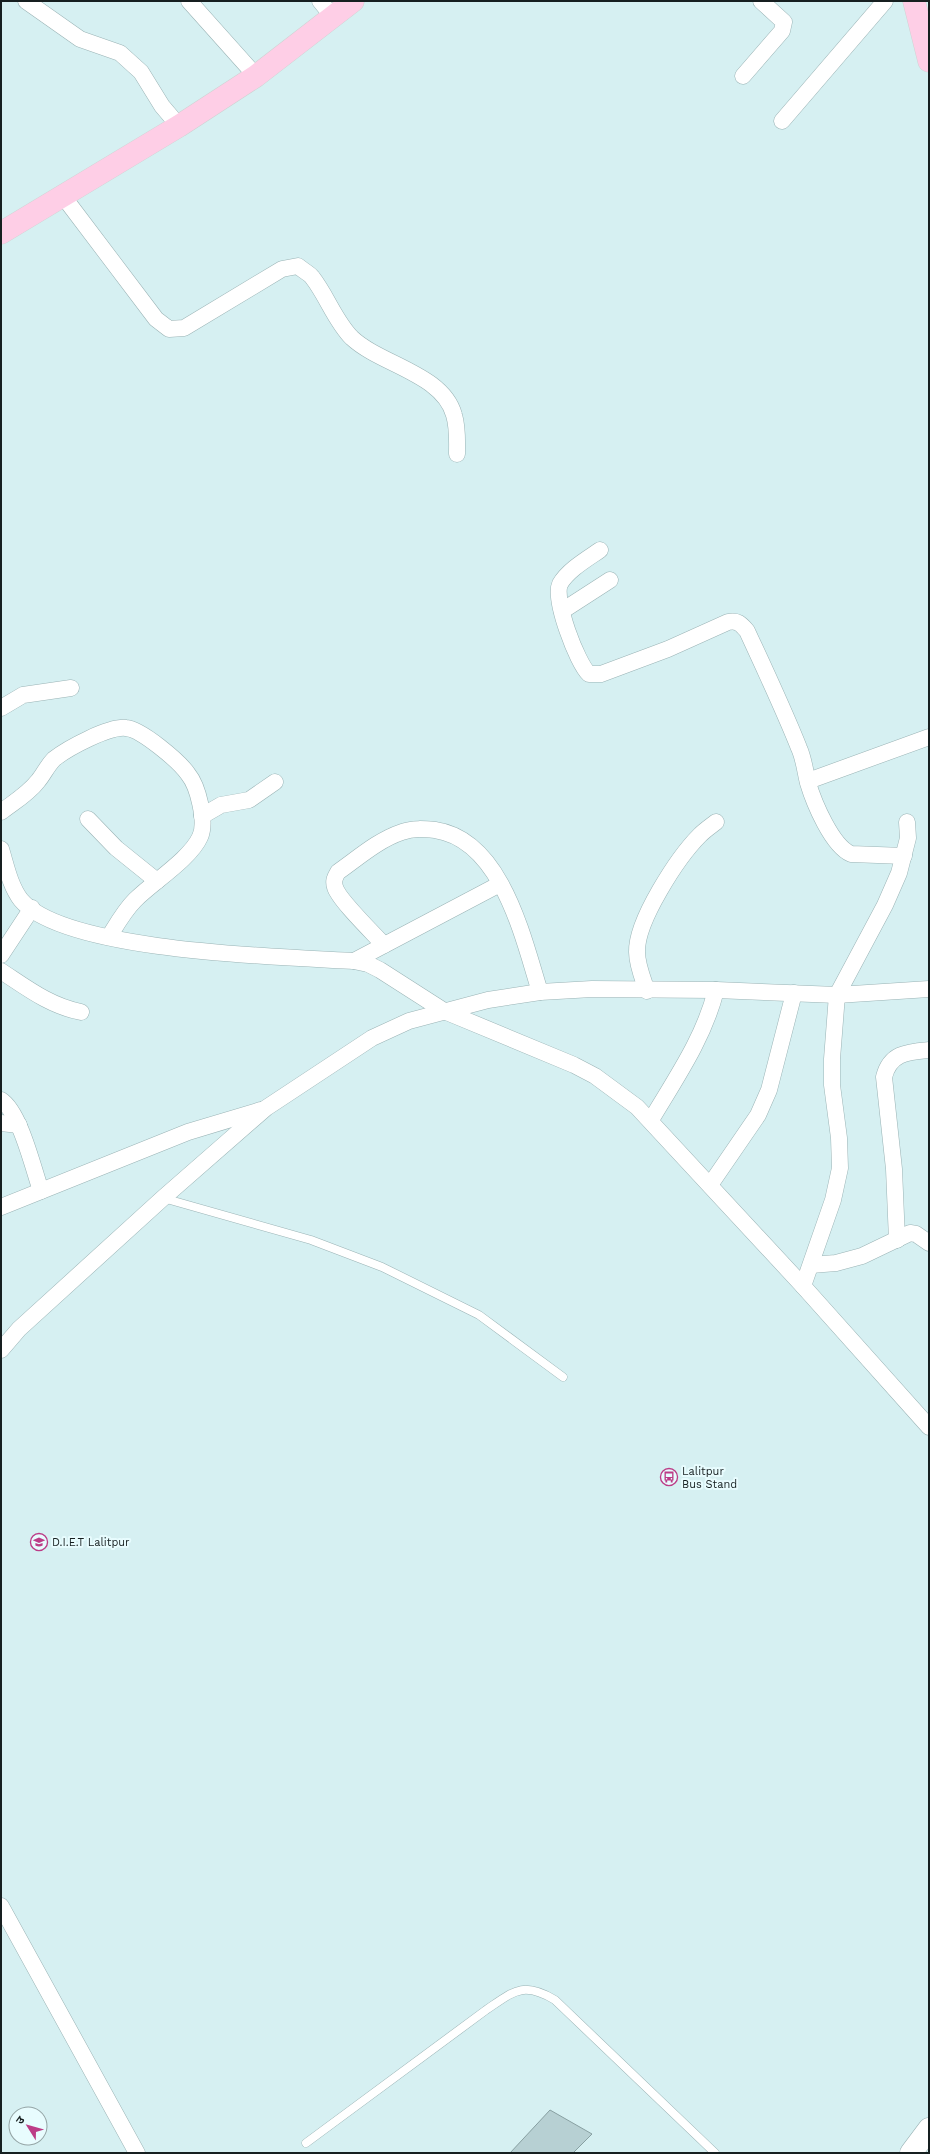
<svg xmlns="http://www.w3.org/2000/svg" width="930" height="2154" viewBox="0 0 930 2154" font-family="'Work Sans','Noto Sans Devanagari',sans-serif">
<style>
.building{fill:#b7d0d3;stroke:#88a0a2}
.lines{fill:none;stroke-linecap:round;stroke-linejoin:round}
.lane-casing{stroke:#9ab3b5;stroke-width:9}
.street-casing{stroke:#9ab3b5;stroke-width:17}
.secondary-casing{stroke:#9ab3b5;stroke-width:23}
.primary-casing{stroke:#d0d2d2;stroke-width:23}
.lane{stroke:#fff;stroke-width:8}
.street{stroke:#fff;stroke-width:16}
.secondary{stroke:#fff;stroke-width:22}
.primary{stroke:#fecee6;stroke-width:22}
.labels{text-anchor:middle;stroke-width:4;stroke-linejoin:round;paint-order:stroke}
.poi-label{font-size:11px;fill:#161f20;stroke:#e8fcfe;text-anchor:start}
</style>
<rect width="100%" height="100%" fill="#d6f0f2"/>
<path class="building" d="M 550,2110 L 592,2134 L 573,2153 L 510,2153 Z"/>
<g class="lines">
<g class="lane-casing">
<g id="lane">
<path d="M 163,1198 L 311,1240 L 382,1267 L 479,1315 L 563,1377"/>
<path d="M 306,2143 L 486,2010 C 514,1991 523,1981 555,2000 L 715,2153"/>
</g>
</g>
<g class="street-casing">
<g id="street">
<path d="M 26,1 L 80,39 L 120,53 L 141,72 L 162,106 L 179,126"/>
<path d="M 189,1 L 256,76"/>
<path d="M 320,1 L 333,17"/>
<path d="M 743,76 L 782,31 L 784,22 L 761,1"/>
<path d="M 782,121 L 885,1"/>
<path d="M 63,196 L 156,319 L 169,329 L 184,328 L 282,269 L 298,266 C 302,270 309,273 312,277 C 327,296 335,321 352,338 C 381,365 443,374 454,415 C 458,428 457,441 457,454"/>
<path d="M 600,550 C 587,559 568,570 560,584 C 553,599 577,663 589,674 L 601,674 L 668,649 L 728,622 C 738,620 741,624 747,631 C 765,670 783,708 799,748 C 804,759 805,771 808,783 C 814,803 832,846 851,854 L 904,856"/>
<path d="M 562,611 L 610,580"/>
<path d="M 1,708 L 23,695 L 71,688"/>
<path d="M 808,781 L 929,737"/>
<path d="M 1,812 C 14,802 28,794 38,781 C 44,774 47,766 54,759 C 68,748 109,726 126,728 C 141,729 179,761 188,774 C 198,786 207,822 200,837 C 190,859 153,882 135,900 C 124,911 117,924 109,937"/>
<path d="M 202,816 L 221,805 L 249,800 L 275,782"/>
<path d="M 88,819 L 116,848 L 157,881"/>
<path d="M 1,849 C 6,865 10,886 21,900 C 65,952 284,957 354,961 L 368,964 L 380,970 L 444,1011 L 574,1065 L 595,1076 L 637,1107 L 803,1286 L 929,1427"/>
<path d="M 384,945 C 374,934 338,899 335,887 C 333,881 335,877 338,872 C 358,858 378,840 402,832 C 413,828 424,829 435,830 C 502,840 523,938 540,992"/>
<path d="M 1,955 L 32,908"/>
<path d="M 354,961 L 500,884"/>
<path d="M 1,971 C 27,988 50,1006 81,1012"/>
<path d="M 647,991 C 643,979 637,965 637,952 C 636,921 678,857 700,835 C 705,830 711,826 716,822"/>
<path d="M 1,1100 C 20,1112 33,1168 41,1191"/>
<path d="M 651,1120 C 676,1078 704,1038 716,990"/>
<path d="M 1,1123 L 19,1125"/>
<path d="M 710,1185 L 758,1115 L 769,1090 L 794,993"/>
<path d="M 1,1207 L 188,1132 L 261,1110"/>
<path d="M 897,1240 L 894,1169 L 884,1077 C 890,1053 907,1052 929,1050"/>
<path d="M 811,1265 L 836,1263 L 862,1256 L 910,1233 L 916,1234 L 929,1243"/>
<path d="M 803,1286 L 833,1200 L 840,1168 L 839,1138 L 832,1085 L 832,1059 L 837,995 L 885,905 L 899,873 L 908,838 L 907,822"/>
<path d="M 1,1350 L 19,1329 L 163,1198 L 266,1108 L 372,1038 L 409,1021 L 488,1000 L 540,992 L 592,989 L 716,990 L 837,995 L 929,989"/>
<path d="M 1,1906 L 137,2153"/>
</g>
</g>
<g class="secondary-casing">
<path id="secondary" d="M 911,2153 L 929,2129"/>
</g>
<g class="primary-casing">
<g id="primary">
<path d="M 914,1 L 929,61"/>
<path d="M 1,233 L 179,126 L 256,76 L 353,1"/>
</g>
</g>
<use href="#lane" class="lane"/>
<use href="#street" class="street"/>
<use href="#secondary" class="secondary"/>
<use href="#primary" class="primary"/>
</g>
<defs>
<g id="bus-ring" transform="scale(0.9)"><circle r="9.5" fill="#e8fcfe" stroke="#bc3c87" stroke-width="1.5"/><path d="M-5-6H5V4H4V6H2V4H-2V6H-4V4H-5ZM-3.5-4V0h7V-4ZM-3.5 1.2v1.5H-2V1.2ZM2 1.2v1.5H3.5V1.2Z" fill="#bc3c87"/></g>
<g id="university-ring" transform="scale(0.9)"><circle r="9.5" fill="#e8fcfe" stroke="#bc3c87" stroke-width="1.5"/><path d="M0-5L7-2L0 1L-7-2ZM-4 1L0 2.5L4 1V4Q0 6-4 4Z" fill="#bc3c87"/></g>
</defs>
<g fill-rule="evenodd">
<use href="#bus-ring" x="669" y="1477"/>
<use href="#university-ring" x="39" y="1542"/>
</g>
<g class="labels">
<g class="poi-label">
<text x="682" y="1475">Lalitpur<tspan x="682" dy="13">Bus Stand</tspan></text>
<text x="52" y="1546">D.I.E.T Lalitpur</text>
</g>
</g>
<rect width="930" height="2154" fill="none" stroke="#161f20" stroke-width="4"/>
<g transform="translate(28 2126) rotate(307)"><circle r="19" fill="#e8fcfe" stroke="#94a4a5"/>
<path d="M0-3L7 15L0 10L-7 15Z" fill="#bc3c87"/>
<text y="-6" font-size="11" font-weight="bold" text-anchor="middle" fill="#161f20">उ</text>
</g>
</svg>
